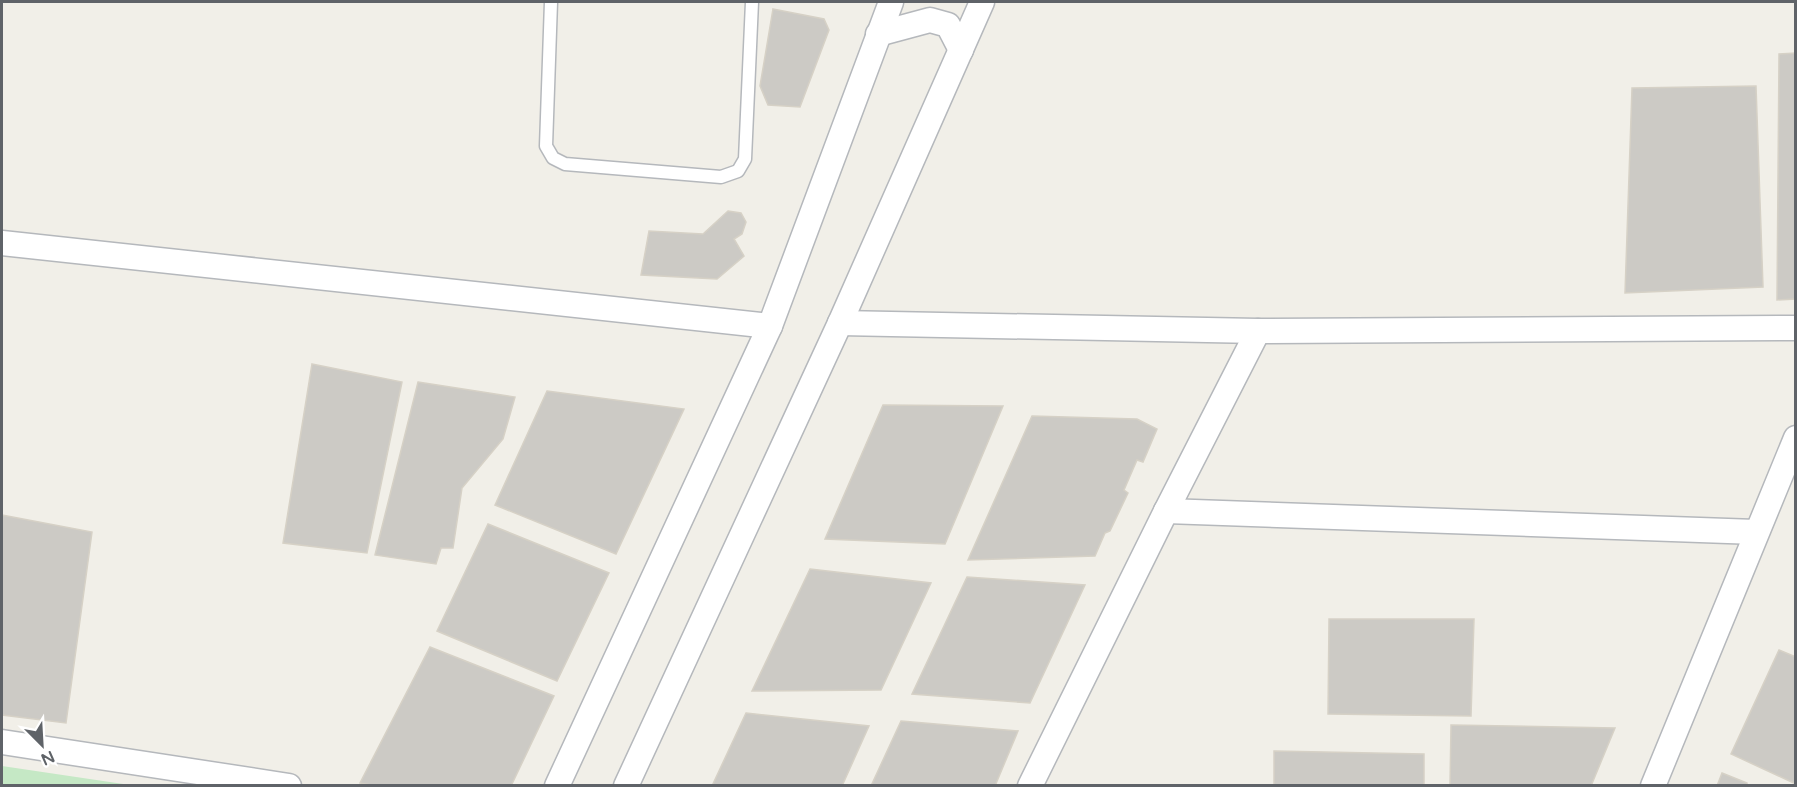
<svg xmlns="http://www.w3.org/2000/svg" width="1797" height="787" viewBox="0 0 1797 787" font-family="'Varela Round',sans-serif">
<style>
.green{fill:#c5e8c5}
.building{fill:#cccac5;stroke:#d6d1c6;stroke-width:1.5}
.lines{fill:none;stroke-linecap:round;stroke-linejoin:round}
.lane-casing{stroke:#b5b8bc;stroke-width:15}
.street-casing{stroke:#b5b8bc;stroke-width:27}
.lane{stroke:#fff;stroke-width:12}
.street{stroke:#fff;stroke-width:24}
</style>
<rect width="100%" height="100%" fill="#f1efe8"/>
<path class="green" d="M 2,766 L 130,785 L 2,785 Z"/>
<g class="building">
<path d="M 773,9 L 824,19 L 829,30 L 800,107 L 768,105 L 760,86 Z"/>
<path d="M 1796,53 L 1796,299 L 1777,300 L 1779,54 Z"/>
<path d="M 1756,86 L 1763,287 L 1625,293 L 1632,88 Z"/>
<path d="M 728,211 L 741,213 L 746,222 L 742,234 L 734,239 L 744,256 L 717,279 L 641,275 L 649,231 L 703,234 Z"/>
<path d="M 312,364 L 402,382 L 367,553 L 283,543 Z"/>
<path d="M 418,382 L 515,397 L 503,439 L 462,488 L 453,548 L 441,548 L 436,564 L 375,555 Z"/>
<path d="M 547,391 L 684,409 L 616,554 L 495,505 Z"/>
<path d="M 883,405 L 1003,406 L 945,544 L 825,539 Z"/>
<path d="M 1032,416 L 1137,419 L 1157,429 L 1143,462 L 1137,460 L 1124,490 L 1128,493 L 1110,531 L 1105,533 L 1095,556 L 968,560 Z"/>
<path d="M 2,515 L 92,532 L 66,723 L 2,715 Z"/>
<path d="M 488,524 L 609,573 L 557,681 L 437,631 Z"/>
<path d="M 810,569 L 931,583 L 881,690 L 752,691 Z"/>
<path d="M 967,577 L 1085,585 L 1030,703 L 912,694 Z"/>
<path d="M 1329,619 L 1474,619 L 1471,716 L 1328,714 Z"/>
<path d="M 430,647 L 554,696 L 511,786 L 376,786 L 360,783 Z"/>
<path d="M 1779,650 L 1796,657 L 1796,784 L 1731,754 Z"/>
<path d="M 746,713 L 869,726 L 842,786 L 712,786 Z"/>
<path d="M 901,721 L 1018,731 L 995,786 L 871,786 Z"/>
<path d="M 1451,725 L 1615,728 L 1591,786 L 1450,786 Z"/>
<path d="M 1274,751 L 1424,754 L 1424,786 L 1274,786 Z"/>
<path d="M 1722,773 L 1747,783 L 1747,786 L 1717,786 Z"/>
</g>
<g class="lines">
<g class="lane-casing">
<path id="lane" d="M 551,2 L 546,146 L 553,158 L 565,164 L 721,177 L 738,171 L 745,159 L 752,2"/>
</g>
<g class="street-casing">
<g id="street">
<path d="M 878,34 L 930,20 L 948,25 L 961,50"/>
<path d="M 2,243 L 770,326"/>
<path d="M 840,323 L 1258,331 L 1796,328"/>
<path d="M 1166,511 L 1756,532"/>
<path d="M 2,742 L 289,786"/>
<path d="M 557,786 L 770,326 L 891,2"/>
<path d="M 626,786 L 840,323 L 982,2"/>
<path d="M 1030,786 L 1166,511 L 1258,331"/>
<path d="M 1653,786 L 1796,438"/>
</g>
</g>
<use href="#lane" class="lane"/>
<use href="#street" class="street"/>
</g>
<rect width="1797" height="787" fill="none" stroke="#5f6368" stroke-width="6"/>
<g transform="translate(42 745) rotate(156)" stroke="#ffffff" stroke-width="4.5" paint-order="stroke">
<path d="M0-4.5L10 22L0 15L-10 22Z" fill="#5f6368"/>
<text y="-9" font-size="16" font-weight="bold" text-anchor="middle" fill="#5f6368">N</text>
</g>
</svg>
